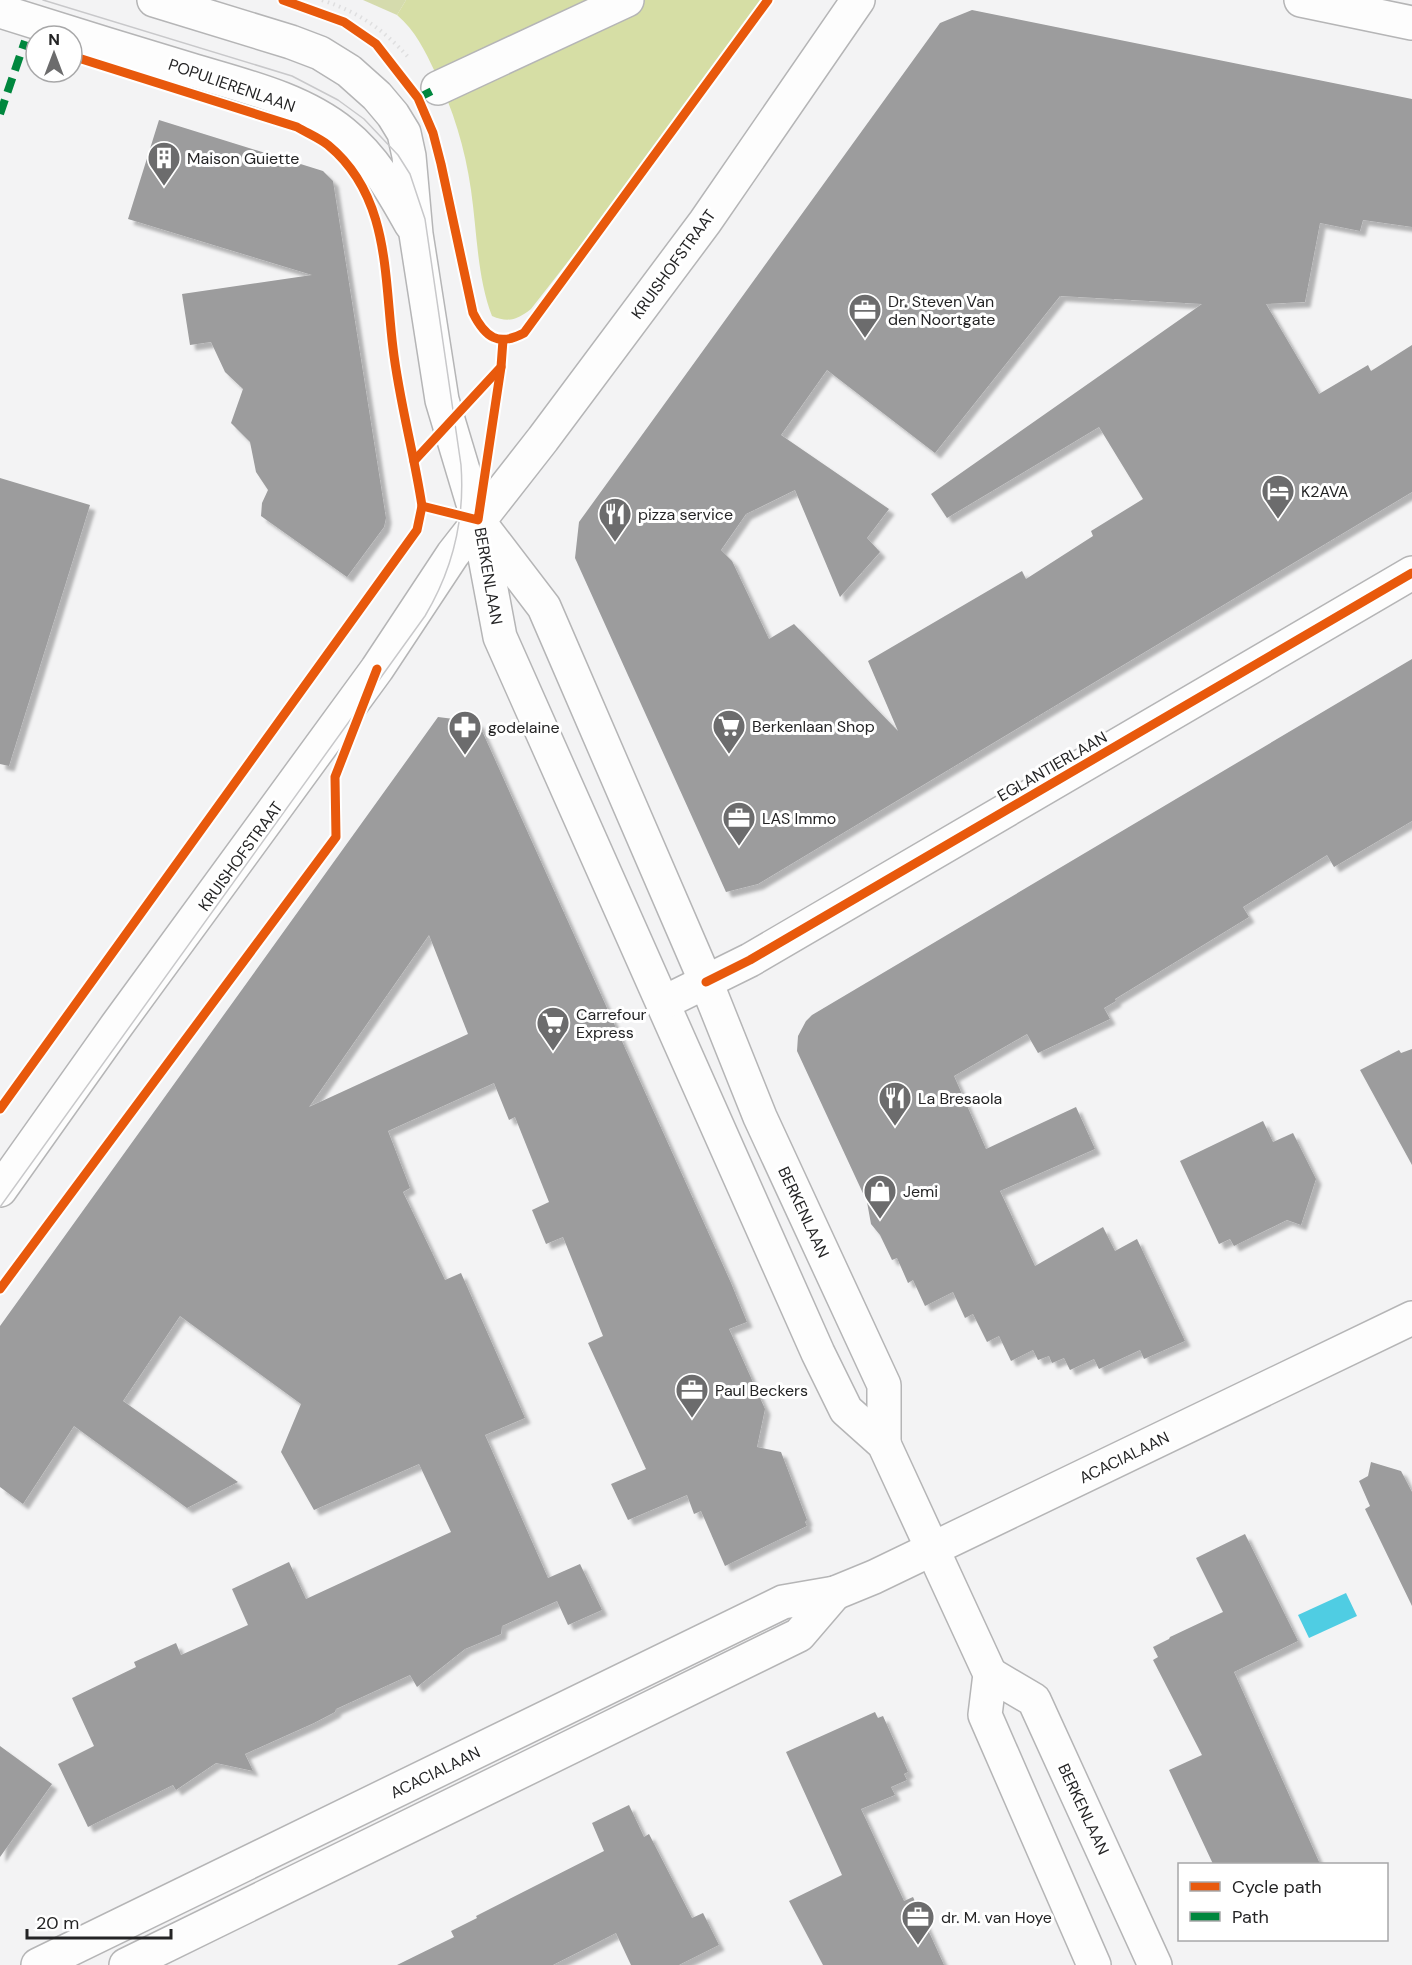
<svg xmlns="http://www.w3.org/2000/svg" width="1412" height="1965" viewBox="0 0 1412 1965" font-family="'DM Sans',sans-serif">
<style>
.green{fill:#d5dbad}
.forest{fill:#d6dea5}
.water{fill:#4fcde3}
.building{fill:#9c9c9d;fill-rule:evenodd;filter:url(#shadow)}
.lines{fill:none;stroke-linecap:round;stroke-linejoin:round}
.minor-casing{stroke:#b5b5b6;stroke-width:36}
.path{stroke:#dfdfe0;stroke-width:4;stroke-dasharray:1.5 4.5;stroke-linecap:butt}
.minor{stroke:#fdfdfd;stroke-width:33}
.tram{stroke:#c8c8ca;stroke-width:1.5}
.quiet{stroke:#00873e;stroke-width:8;stroke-dasharray:15 8;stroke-linecap:butt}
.cycleway-casing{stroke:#fff;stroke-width:13}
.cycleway{stroke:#e8590c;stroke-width:9}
.labels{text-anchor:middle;stroke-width:6;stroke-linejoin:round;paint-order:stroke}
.street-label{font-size:16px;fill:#242425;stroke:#fff}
.poi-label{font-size:16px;fill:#242425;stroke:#fff;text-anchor:start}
</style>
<defs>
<filter id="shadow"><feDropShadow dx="5.5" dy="5.5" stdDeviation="1.5" flood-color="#0004"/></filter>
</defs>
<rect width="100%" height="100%" fill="#f3f3f4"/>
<path class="green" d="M 363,0 L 406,0 L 397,15 Z"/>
<path class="forest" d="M 406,0 L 772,0 L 531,309 C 517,320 508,323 492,316 C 477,277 477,231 471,190 C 465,148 453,109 435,72 C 425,51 415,30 397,15 Z"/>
<path class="water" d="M 1346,1593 L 1357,1616 L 1309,1638 L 1298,1615 Z"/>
<g class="building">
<path d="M 972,10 L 1412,99 L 1412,227 L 1363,220 L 1360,231 L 1320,223 L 1305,302 L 1266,304 L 1319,394 L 1368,365 L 1371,371 L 1412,345 L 1412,492 L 758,884 L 726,892 L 575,558 L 579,522 L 940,23 ZM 1060,296 L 1202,304 L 931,494 L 947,518 L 1099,427 L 1143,499 L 1091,531 L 1093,536 L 1026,579 L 1022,571 L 868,661 L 898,731 L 794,624 L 769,639 L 732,561 L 721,550 L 746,514 L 795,490 L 840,597 L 880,552 L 867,538 L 889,509 L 781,435 L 827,370 L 935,453 Z"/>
<path d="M 159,120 L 323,171 L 333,181 L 386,518 L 384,527 L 347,577 L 261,516 L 262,503 L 268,490 L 256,472 L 250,442 L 231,423 L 243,389 L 225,372 L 211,342 L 190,345 L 182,294 L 312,275 L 128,219 Z"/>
<path d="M 0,478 L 90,505 L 9,766 L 0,764 Z"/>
<path d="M 1412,659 L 1412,821 L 1334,867 L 1327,855 L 1243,907 L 1249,917 L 1115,999 L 1116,1001 L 1104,1008 L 1110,1019 L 1038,1053 L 1027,1034 L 954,1076 L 986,1149 L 1076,1107 L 1095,1149 L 1000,1191 L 1035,1266 L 1103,1227 L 1115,1251 L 1137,1239 L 1185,1341 L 1144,1359 L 1140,1350 L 1099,1369 L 1094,1359 L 1070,1370 L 1064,1358 L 1052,1363 L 1049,1356 L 1038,1360 L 1033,1350 L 1011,1361 L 999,1336 L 987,1342 L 973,1314 L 965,1318 L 953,1292 L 925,1306 L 913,1280 L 908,1283 L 897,1258 L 892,1260 L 880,1235 L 871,1224 L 867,1202 L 797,1051 L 798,1036 L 806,1021 L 812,1015 Z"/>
<path d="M 438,717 L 478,722 L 731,1283 L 747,1322 L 729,1329 L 765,1409 L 757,1447 L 781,1452 L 807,1520 L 805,1522 L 807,1526 L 725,1566 L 701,1511 L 694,1514 L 687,1495 L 628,1520 L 611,1484 L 646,1469 L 588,1343 L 603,1336 L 563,1237 L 546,1244 L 532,1210 L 549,1202 L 515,1117 L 509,1120 L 494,1083 L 388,1131 L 410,1188 L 403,1192 L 445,1280 L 461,1273 L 525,1418 L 485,1435 L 548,1578 L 580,1564 L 602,1610 L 568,1625 L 557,1601 L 502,1626 L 501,1634 L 465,1649 L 417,1687 L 410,1675 L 336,1709 L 335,1712 L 314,1723 L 245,1754 L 253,1771 L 216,1763 L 176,1790 L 173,1785 L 88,1827 L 58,1764 L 94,1746 L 72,1698 L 136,1667 L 134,1662 L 176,1643 L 181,1655 L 248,1625 L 232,1589 L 289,1562 L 306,1599 L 451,1532 L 419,1464 L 314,1510 L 281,1452 L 301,1404 L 180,1316 L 123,1401 L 238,1482 L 187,1508 L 74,1426 L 23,1504 L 0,1487 L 0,1326 ZM 429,935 L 468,1034 L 309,1107 Z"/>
<path d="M 1412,1049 L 1412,1165 L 1360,1070 L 1399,1050 L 1401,1053 Z"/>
<path d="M 1263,1121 L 1273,1142 L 1293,1133 L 1316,1179 L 1301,1225 L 1287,1220 L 1234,1246 L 1230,1239 L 1219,1244 L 1180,1161 Z"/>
<path d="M 1371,1462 L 1401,1471 L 1412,1492 L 1412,1606 L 1365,1509 L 1370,1506 L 1359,1481 L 1368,1476 Z"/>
<path d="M 1245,1534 L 1298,1641 L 1234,1672 L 1320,1864 L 1213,1864 L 1169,1770 L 1202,1755 L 1153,1660 L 1158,1657 L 1153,1647 L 1169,1639 L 1170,1637 L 1223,1612 L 1196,1558 Z"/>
<path d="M 875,1712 L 878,1718 L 883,1716 L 908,1772 L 904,1774 L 907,1780 L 891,1787 L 895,1795 L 861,1809 L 904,1901 L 913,1897 L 944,1965 L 823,1965 L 789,1901 L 842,1875 L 786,1752 Z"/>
<path d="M 0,1746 L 52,1784 L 0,1857 Z"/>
<path d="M 629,1805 L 644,1837 L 649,1834 L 692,1918 L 703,1913 L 719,1945 L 679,1965 L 631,1965 L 616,1933 L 553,1965 L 397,1965 L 454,1937 L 451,1931 L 477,1918 L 476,1916 L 604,1851 L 592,1823 Z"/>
</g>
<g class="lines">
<g class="minor-casing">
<g id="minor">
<path d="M 154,0 L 291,42 L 320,53 L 349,71 L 377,96 L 393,115 L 404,133 L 409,156 L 416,234 L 442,400 L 478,520 L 500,637 L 818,1353 L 846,1410 L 884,1444 L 990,1674 L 985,1715 L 1094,1965"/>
<path d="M 1301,0 L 1412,23"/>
<path d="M 0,11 C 63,31 125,50 188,69 C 240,85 300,98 343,133 C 374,158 392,190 411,224"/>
<path d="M 438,88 L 627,0"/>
<path d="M 482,526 L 544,607 L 706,982 L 760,1117 L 884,1385 L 884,1444"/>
<path d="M 663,1003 L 750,960 L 1412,573"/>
<path d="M 0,1190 L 117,1025 L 377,669 L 453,554 L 543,439 L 705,222 L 858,0"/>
<path d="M 990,1674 L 1034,1700 L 1155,1965"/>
<path d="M 38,1965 L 783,1602 L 835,1593 L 874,1577 L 1412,1318"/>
<path d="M 126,1965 L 799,1635 L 835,1593"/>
</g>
</g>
<path class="path" d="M 322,0 C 360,13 383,29 409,58"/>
<use href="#minor" class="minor"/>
<path class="tram" d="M 0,1207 L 425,616 C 453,569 465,519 461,465 L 425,219 L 410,174 L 398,155 L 364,119 L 338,100 L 292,76 L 43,0"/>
<g class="quiet">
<path d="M 418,98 L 438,88"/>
<path d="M 0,114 L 25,41"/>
</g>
<g class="cycleway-casing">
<g id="cycleway">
<path d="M 283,0 L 344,22 L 376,44 L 418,98 L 433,133 L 441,164 L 473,313 C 485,337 498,347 524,333 L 768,0"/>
<path d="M 414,461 L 501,367 L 503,340"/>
<path d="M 422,506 L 478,520 L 501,367"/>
<path d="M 706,982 L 750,960 L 1412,573"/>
<path d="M 0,1109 L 417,530 L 422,506 C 414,453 399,400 393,348 C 384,276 390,196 328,145 C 319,138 307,133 297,127 L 72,56"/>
<path d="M 0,1289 L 336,837 L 335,777 L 377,669"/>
</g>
</g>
<use href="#cycleway" class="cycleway"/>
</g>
<defs>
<g id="building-pin" transform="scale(1.725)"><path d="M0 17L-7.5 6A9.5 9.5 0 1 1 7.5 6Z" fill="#6c6c6d" stroke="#fff"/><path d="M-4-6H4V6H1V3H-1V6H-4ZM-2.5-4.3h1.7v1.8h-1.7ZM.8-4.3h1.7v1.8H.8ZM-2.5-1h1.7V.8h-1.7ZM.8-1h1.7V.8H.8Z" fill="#fff"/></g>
<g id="office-pin" transform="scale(1.725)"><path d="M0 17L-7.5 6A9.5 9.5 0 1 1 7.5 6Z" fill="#6c6c6d" stroke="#fff"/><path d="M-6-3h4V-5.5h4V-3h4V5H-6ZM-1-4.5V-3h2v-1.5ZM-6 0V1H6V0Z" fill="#fff"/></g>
<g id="hotel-pin" transform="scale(1.725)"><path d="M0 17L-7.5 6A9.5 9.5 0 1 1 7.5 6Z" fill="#6c6c6d" stroke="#fff"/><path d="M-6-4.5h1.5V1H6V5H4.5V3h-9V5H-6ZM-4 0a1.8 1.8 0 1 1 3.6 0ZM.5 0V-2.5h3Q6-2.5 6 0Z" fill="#fff"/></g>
<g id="restaurant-pin" transform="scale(1.725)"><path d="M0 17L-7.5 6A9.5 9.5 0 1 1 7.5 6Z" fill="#6c6c6d" stroke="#fff"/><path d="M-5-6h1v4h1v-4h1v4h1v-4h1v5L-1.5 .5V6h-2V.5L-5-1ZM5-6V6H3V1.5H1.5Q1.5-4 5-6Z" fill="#fff"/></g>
<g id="supermarket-pin" transform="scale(1.725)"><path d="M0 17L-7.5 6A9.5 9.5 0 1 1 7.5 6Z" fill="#6c6c6d" stroke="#fff"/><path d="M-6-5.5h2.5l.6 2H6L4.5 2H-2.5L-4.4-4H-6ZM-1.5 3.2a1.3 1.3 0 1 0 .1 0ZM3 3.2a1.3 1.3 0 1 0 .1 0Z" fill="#fff"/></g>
<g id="pharmacy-pin" transform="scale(1.725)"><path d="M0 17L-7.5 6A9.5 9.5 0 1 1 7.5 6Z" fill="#6c6c6d" stroke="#fff"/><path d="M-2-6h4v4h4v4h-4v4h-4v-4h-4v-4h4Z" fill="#fff"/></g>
<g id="shop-pin" transform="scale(1.725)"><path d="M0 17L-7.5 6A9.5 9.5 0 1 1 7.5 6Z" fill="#6c6c6d" stroke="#fff"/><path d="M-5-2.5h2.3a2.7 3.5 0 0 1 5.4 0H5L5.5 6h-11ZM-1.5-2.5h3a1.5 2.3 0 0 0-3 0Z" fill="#fff"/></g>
</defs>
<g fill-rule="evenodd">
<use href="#building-pin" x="164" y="158"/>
<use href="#office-pin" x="865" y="310"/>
<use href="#hotel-pin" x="1278" y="491"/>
<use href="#restaurant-pin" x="615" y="514"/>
<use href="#supermarket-pin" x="729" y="726"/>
<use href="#pharmacy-pin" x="465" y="727"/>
<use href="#office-pin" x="739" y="818"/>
<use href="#supermarket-pin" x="553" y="1023"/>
<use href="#restaurant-pin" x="895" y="1098"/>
<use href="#shop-pin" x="880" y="1191"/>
<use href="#office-pin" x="692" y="1390"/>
<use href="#office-pin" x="918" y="1917"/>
</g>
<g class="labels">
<g class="street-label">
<text transform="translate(232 85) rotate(19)" y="6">POPULIERENLAAN</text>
<text transform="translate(673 264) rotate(-54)" y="6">KRUISHOFSTRAAT</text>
<text transform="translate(489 576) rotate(80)" y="6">BERKENLAAN</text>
<text transform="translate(1052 766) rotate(-30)" y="6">EGLANTIERLAAN</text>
<text transform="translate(240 856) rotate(-54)" y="6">KRUISHOFSTRAAT</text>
<text transform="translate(804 1212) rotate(65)" y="6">BERKENLAAN</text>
<text transform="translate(1124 1457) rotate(-26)" y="6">ACACIALAAN</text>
<text transform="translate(435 1772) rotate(-26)" y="6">ACACIALAAN</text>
<text transform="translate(1084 1809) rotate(65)" y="6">BERKENLAAN</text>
</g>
<g class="poi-label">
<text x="187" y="164">Maison Guiette</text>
<text x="888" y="307">Dr. Steven Van<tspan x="888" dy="18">den Noortgate</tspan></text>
<text x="1301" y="497">K2AVA</text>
<text x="638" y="520">pizza service</text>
<text x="752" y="732">Berkenlaan Shop</text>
<text x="488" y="733">godelaine</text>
<text x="762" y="824">LAS Immo</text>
<text x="576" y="1020">Carrefour<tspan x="576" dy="18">Express</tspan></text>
<text x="918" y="1104">La Bresaola</text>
<text x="903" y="1197">Jemi</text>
<text x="715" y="1396">Paul Beckers</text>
<text x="941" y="1923">dr. M. van Hoye</text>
</g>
</g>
<rect x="1178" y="1863" width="210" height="78" fill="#ffffff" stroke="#a7a7a8" stroke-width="1.5"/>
<rect x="1190" y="1882" width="30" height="9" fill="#e8590c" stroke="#a7a7a8" stroke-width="1.5"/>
<text x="1232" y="1893" font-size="18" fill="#242425">Cycle path</text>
<rect x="1190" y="1912" width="30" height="9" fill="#00873e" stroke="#a7a7a8" stroke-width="1.5"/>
<text x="1232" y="1923" font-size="18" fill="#242425">Path</text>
<g transform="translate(54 54)"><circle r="28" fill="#ffffff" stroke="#a7a7a8" stroke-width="1.5"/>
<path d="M0-4.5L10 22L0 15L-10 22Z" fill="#6c6c6d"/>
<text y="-9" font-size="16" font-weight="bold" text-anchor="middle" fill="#242425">N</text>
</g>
<path d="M27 1929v9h144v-9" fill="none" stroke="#242425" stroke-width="3"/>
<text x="36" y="1929" font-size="18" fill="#242425" stroke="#ffffff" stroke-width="4.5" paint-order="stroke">20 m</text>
</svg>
